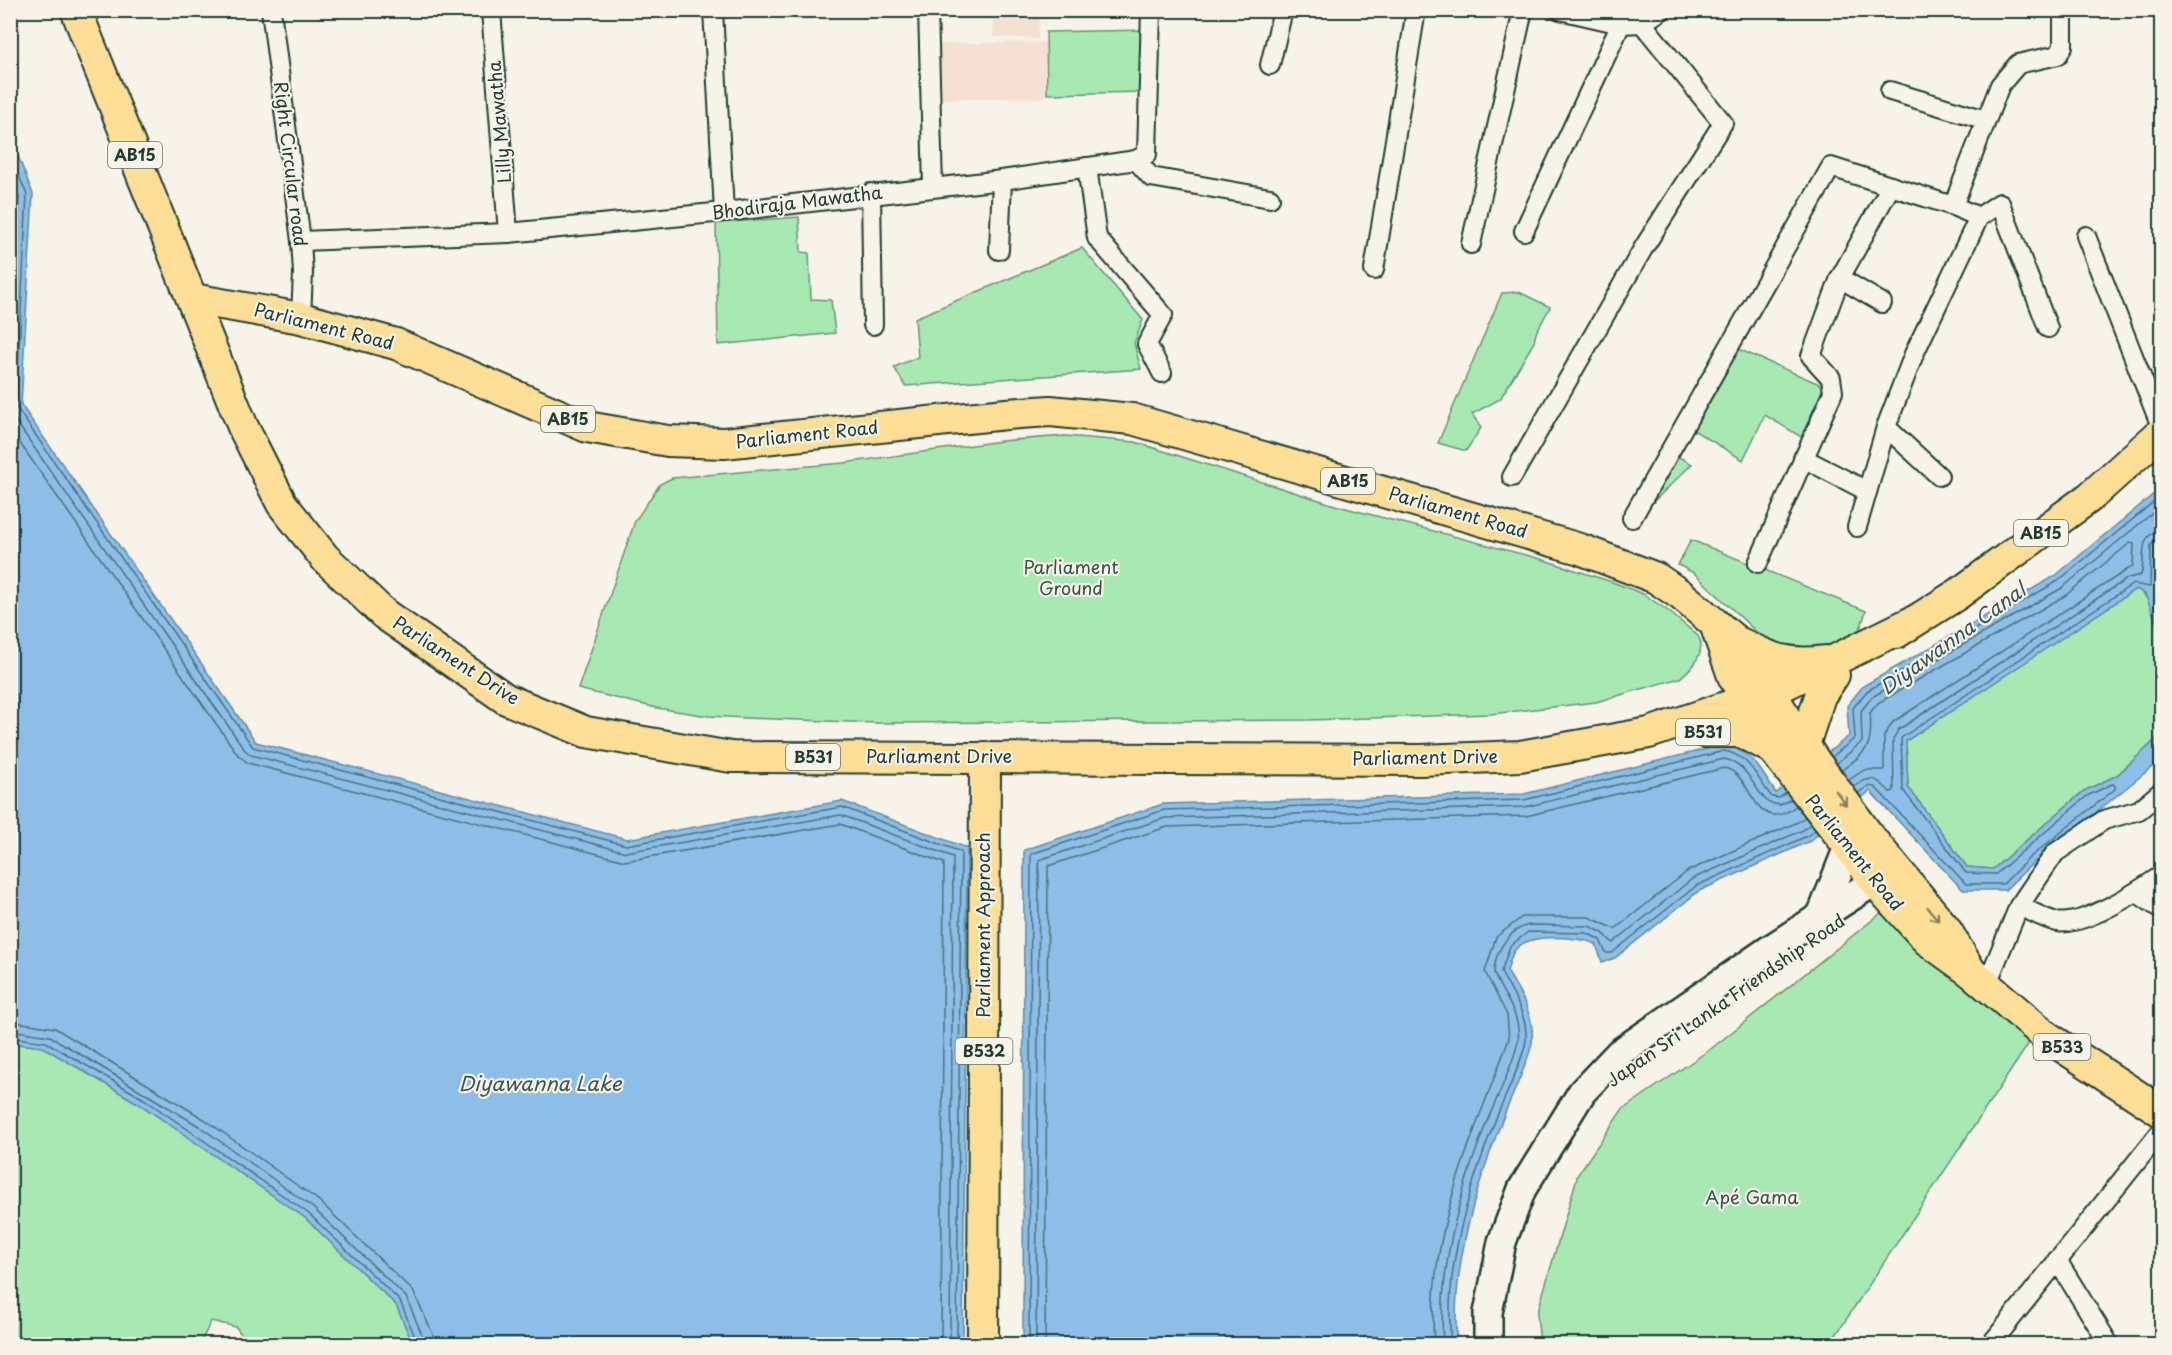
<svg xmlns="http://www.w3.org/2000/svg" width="2172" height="1355" viewBox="0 0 2172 1355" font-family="'Playpen Sans',sans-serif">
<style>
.built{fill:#f4e0d4}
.green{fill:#a8e9b3;stroke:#649374;stroke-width:1.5}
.water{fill:#8dbee8;stroke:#618aa0;stroke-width:1.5}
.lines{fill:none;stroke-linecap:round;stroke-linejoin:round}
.shore{stroke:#4b717c;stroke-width:1.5}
.street-casing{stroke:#1f3d34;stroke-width:22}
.secondary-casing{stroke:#1f3d34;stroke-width:32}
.primary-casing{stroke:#1f3d34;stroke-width:34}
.street{stroke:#f7f3e8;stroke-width:18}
.secondary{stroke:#f7f3e8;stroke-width:27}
.primary{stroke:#fdde96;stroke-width:30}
.oneway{stroke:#838560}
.labels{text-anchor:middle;stroke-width:4.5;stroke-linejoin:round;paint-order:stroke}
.shield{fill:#f7f3e8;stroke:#60746a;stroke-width:1.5}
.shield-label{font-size:16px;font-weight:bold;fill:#1f3d34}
.street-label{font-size:18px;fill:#1f3d34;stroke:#f7f3e8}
.park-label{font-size:18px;fill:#345747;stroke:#f7f3e8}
.water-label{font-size:20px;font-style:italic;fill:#355758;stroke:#f7f3e8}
</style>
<rect width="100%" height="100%" fill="#f7f3e8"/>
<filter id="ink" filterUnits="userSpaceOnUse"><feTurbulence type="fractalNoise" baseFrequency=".0167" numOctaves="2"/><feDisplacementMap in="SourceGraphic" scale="12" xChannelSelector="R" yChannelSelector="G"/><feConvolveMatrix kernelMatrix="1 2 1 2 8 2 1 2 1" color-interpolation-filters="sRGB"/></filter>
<g filter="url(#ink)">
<g class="built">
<path d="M 953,11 L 1040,11 L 1038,39 L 993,37 L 994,17 L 953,17 Z"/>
<path d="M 1046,42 L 1045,98 L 936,99 L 929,44 Z"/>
</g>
<g class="green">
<path d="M 1147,30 L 1145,92 L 1047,94 L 1046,32 Z"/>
<path d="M 799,217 L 801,252 L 809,253 L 811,299 L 831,300 L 835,333 L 718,345 L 716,223 Z"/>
<path d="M 1082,248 L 1143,320 L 1134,343 L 1141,369 L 905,386 L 894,367 L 918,357 L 915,318 Z"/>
<path d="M 1519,292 L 1550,307 L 1536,333 L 1534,342 L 1500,399 L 1472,414 L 1481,428 L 1466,451 L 1438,443 L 1502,293 Z"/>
<path d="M 1738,349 L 1824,386 L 1801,437 L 1765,415 L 1743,460 L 1690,428 Z"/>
<path d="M 1065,436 L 1135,442 L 1338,506 L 1541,559 L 1615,583 L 1643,594 L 1667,610 L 1698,636 L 1701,643 L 1700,653 L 1694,665 L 1680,678 L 1596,702 L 1490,714 L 1309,720 L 876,723 L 746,718 L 708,716 L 657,708 L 578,689 L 635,521 L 660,484 L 672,478 L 844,463 L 1001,441 Z"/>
<path d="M 1677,456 L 1692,464 L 1647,508 Z"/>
<path d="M 1691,540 L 1866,611 L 1860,629 L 1838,643 L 1815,653 L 1766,641 L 1694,573 L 1678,565 Z"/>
<path d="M 2136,588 C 2172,610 2161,697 2161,735 L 2117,775 L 2084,791 L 1993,869 L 1967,867 L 1908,787 L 1906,741 Z"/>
<path d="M 1890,906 L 2031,1040 L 1830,1344 L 1540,1344 L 1537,1314 L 1578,1174 L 1622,1110 L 1712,1048 Z"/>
<path d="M 11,1043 L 43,1047 L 141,1105 L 304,1217 L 396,1305 L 413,1344 L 248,1344 L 236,1327 L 211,1321 L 200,1344 L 11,1344 Z"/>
</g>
<g class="water">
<path d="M 11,138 L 33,194 L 21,405 L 256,742 L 627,839 L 842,801 L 967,848 L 963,1344 L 413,1344 L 396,1305 L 304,1217 L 141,1105 L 43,1047 L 11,1043 Z"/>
<path d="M 2161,488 L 2161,543 L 2157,546 L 2156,580 L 2161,593 L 2161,634 L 2145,594 L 2136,589 L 1906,741 L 1908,787 L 1967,867 L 1993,869 L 2084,791 L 2117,775 L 2161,735 L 2161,760 L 2033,863 L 2005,890 L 1963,890 L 1870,791 L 1810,841 L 1699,891 L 1615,958 L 1602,962 L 1596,944 C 1579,936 1528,933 1516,949 C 1511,954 1509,964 1507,971 C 1520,993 1535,1015 1532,1042 C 1530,1060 1508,1103 1501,1123 C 1474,1193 1451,1268 1457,1344 L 1023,1344 L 1024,850 L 1163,804 L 1524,794 L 1723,745 C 1755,751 1759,770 1776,793 L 1849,736 L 1847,706 L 1863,686 L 2055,576 Z"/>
</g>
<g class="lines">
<g class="shore">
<path d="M 10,154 L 27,195 L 16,407 L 253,747 L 626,845 L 842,807 L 961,852 L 957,1344"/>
<path d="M 10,175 L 19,197 L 10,352"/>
<path d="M 10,413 L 245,750 L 251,755 L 626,852 L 841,815 L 953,857 L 950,1344"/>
<path d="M 10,429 L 238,755 L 248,763 L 625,861 L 840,824 L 944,863 L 941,1344"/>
<path d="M 1832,757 L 1855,738 L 1853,708 L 1867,691 L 2058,581 L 2162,495"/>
<path d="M 1837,763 L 1862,742 L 1861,711 L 1872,697 L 2062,588 L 2162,505"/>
<path d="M 1842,770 C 1868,750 1873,748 1870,713 L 1878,703 L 2066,595 L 2130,543 L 2134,544 L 2133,566 L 1893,722 L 1884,736 L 1884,770 L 1864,770 L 1849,780"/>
<path d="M 1854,787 C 1870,774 1877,778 1890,792 L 1894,791 L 1893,740 L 1898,730 L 2128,578 L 2141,575 C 2146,559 2137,532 2162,531"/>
<path d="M 1858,793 L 1868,786 L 1875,787 L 1966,884 L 2003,884 L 2029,858 L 2115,789 L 2115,785 L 2112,784 L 2087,796 L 1996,874 L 1966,873 L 1903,790 L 1901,738 L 2133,584 L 2150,587 L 2151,545 L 2156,539 L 2162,538"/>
<path d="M 10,1021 L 55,1028 L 204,1119 L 318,1200 L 413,1291 L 433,1334 L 435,1344"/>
<path d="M 10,1030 L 50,1036 L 199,1126 L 312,1207 L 406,1297 L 426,1344"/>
<path d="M 10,1037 L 46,1042 L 144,1099 L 308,1213 L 400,1301 L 418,1344"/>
<path d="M 1029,1344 L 1031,854 L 1164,810 L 1524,800 L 1724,751 C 1751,756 1756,778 1772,797 L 1779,798 L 1786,793"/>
<path d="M 1036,1344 L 1039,860 L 1165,818 L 1525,807 L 1724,759 C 1749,763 1752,789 1769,803 L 1780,805 L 1791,799"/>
<path d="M 1045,1344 L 1048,866 L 1167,827 L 1526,816 L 1724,768 C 1754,773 1753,839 1796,806"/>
<path d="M 1434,1344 C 1426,1236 1472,1138 1509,1039 L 1507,1015 L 1485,972 L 1496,937 L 1522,917 L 1589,917 L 1615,929 L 1688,871 L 1798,822 L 1805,817"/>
<path d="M 1443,1344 C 1438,1270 1459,1195 1485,1126 C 1494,1104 1515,1061 1518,1041 C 1522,1013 1502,996 1494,973 C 1494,953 1509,928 1530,925 L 1589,926 L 1603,933 L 1613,943 L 1692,879 L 1803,830 L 1810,824"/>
<path d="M 1451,1344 C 1444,1268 1468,1191 1495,1121 C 1502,1102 1525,1057 1526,1039 C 1527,1012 1512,995 1501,972 L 1510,946 L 1528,932 L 1587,933 L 1600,940 L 1606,953 L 1612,953 L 1696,886 L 1807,836 L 1815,830"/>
</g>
<g class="street-casing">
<g id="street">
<path d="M 271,10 L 301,241 L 303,273 L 301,318"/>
<path d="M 491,10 L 508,233"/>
<path d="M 713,10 L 724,212"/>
<path d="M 928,10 L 933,187"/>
<path d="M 1560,10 L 1621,24 L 1642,23 L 1662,10"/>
<path d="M 1270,65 L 1283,10"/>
<path d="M 1890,91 L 1986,120"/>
<path d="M 1136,160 L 1151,177 L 1270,198"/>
<path d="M 1087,167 L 1097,238 L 1163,315 L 1147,344 L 1162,373"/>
<path d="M 871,193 L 873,325"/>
<path d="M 1953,206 L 1979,217 L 2000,203 L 2048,328"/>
<path d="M 1524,231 L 1621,24"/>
<path d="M 2086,236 L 2162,429"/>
<path d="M 301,241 L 508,233 L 724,212 L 1002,180 L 1136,160 L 1147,154 L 1151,10"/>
<path d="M 1471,244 L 1523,10"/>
<path d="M 999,250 L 1002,180"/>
<path d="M 1374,270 L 1416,10"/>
<path d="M 1840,278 L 1882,303"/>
<path d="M 1886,427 L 1939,476"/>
<path d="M 1803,458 L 1867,491"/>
<path d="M 1512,477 L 1644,247 L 1723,123 L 1642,23"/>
<path d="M 1632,518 L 1831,167 L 1953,206 L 2000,85 L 2018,64 L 2058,55 L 2063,46 L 2063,10"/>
<path d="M 1857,527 L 1886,427 L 1914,354 L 1979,217"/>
<path d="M 1758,563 L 1833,392 L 1831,378 L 1811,356 L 1840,278 L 1891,186"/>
<path d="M 2136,892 L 2162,910"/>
<path d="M 2019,906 C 2031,911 2044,919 2057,922 C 2083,927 2140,890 2162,875"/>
<path d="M 1986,986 L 2019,906 L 2055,853 L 2104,820 L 2139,810 L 2162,791"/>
<path d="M 2057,1260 L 2109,1344"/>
<path d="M 1991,1344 L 2162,1130"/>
</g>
</g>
<g class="secondary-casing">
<g id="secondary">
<path d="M 1820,918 L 1848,847"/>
<path d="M 1488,1344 L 1488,1313 L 1502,1242 L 1522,1189 L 1582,1092 L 1619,1053 L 1770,949 L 1894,869"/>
</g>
</g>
<g class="primary-casing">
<g id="primary">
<path d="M 76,10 L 243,427 L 282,504 L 325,558 L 384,614 L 506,699 L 586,732 L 731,757 L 1421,760 L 1520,756 L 1649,733 L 1770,692 L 1912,622"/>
<path d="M 193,299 L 301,318 L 396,344 L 587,427 L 668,441 L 724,443 L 1006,414 L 1050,411 L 1132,419 L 1580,549 L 1656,578 L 1681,595 L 1737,642 L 1814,760 L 1869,836 L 1945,928 L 1971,972"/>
<path d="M 1717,630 L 1733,676 L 1773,749 L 1884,892 L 1927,940 L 1971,972 L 2046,1036 L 2162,1112"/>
<path d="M 1896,633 L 1958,594 L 2090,497 L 2162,432"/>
<path d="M 1740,643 C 1772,659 1788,666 1825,661"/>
<path d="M 1705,732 L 1742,732 L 1773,749"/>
<path d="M 1804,745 L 1820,696 L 1834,675"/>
<path d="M 983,1344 L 985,757"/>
</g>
</g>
<use href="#street" class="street"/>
<use href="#secondary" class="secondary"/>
<use href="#primary" class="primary"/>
</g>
<defs><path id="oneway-shaft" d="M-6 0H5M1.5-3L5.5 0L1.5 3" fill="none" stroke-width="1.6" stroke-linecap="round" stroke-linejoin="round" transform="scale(1.5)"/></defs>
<g class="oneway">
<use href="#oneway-shaft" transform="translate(1841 798) rotate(54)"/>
<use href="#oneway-shaft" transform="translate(1933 914) rotate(51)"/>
</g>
</g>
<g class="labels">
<g class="shield">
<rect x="108" y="142" width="54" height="26" rx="4.5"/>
<rect x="541" y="406" width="54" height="26" rx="4.5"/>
<rect x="1321" y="468" width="54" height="26" rx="4.5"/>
<rect x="2014" y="520" width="54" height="26" rx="4.5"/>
<rect x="1676" y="719" width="54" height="26" rx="4.5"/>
<rect x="786" y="744" width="54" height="26" rx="4.5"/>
<rect x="2033.5" y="1034" width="57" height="26" rx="4.5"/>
<rect x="955.5" y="1038" width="57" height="26" rx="4.5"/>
</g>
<g class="shield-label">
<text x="135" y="161">AB15</text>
<text x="568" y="425">AB15</text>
<text x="1348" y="487">AB15</text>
<text x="2041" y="539">AB15</text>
<text x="1703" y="738">B531</text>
<text x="813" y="763">B531</text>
<text x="2062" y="1053">B533</text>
<text x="984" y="1057">B532</text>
</g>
<g class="street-label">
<text transform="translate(500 122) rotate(-95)" y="6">Lilly Mawatha</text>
<text transform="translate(290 164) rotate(83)" y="6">Right Circular road</text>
<text transform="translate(797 203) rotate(-7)" y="6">Bhodiraja Mawatha</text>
<text transform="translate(324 327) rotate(14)" y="6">Parliament Road</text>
<text transform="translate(807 435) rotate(-6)" y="6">Parliament Road</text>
<text transform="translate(1458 513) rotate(16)" y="6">Parliament Road</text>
<text transform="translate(456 661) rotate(33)" y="6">Parliament Drive</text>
<text x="939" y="763">Parliament Drive</text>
<text transform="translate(1425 758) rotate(-1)" y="6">Parliament Drive</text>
<text transform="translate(1854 853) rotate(51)" y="6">Parliament Road</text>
<text transform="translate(984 925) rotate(-90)" y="6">Parliament Approach</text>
<text transform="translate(1726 1001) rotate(-35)" y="6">Japan Sri Lanka Friendship Road</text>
</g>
<g class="park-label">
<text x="1071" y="574">Parliament<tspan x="1071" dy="21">Ground</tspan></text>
<text x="1752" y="1204">Apé Gama</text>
</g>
<g class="water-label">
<text transform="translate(1953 639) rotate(-36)" y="7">Diyawanna Canal</text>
<text x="540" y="1091">Diyawanna Lake</text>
</g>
</g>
<rect width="2172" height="1355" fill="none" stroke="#f7f3e8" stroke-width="36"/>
<rect x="18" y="18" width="2136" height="1319" fill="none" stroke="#1f3d34" stroke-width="2" filter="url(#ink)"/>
</svg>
